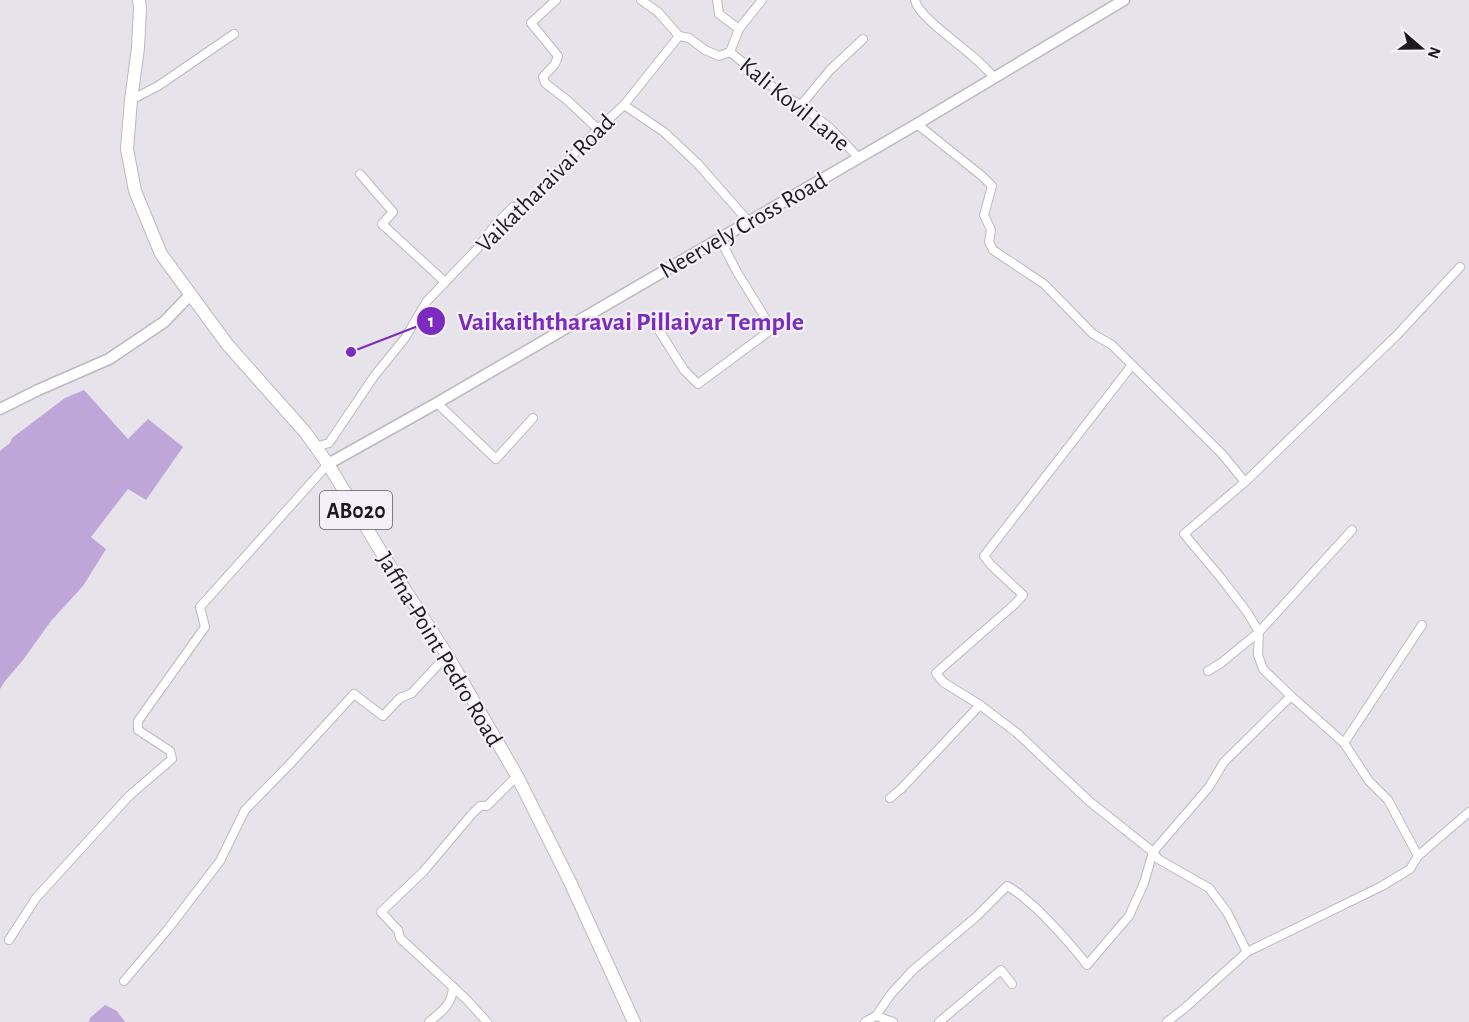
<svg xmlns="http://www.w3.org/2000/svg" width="1469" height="1022" viewBox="0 0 1469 1022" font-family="'Alegreya Sans',sans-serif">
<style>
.green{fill:#bea6d9}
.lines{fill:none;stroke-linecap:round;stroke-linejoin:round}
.street-casing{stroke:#bcb8c0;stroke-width:10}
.secondary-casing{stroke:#bcb8c0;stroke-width:13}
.primary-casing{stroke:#bcb8c0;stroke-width:14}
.street{stroke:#fff;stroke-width:8}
.secondary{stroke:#fff;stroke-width:10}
.primary{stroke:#fff;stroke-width:12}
.labels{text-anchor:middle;stroke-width:4.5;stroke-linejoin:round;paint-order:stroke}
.shield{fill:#f4f0f9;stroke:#5d5a5f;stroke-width:1.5}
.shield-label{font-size:22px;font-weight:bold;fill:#1c1a1d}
.street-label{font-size:24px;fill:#1c1a1d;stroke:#f4f0f9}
.leader{fill:none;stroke:#7b2cbf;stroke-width:2}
.callout-dot{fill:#7b2cbf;stroke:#f4f0f9;stroke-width:2}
.mark-label{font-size:18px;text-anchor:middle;font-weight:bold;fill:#fff}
.callout-label{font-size:26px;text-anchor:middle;font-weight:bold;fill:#7b2cbf;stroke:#f4f0f9;stroke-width:4.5;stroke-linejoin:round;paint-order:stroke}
</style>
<rect width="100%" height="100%" fill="#e7e3eb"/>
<g class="green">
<path d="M 84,390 L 128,439 L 148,419 L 183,447 L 146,500 L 128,489 L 91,537 L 106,549 L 83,586 L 51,621 L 23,660 L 5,681 L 0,689 L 0,451 L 10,443 L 12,438 L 65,398 Z"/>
<path d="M 105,1005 L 117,1011 L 125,1022 L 89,1022 L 90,1018 Z"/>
</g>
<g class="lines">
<g class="street-casing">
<g id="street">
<path d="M 556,0 L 531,23 L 558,56 L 555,64 L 543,77 L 545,83 L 567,100 L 598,129"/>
<path d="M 641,0 L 658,12 L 679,36"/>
<path d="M 717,0 L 719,14 L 739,29"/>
<path d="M 915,0 C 918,16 958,43 971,55 C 980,62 987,70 995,78"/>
<path d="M 730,52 L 784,96 L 801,105 L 830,128 L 859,158"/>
<path d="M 131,100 L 158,86 L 234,34"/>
<path d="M 624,105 L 664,132 L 698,164 L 749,222"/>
<path d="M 801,105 L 830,70 L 863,39"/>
<path d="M 917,124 L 982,176 L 992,186 L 984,215 L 991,230 L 989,242 L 993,250 L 1044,284 L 1093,334 L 1112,345 L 1222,454 L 1245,482"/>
<path d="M 360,174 L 393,212 L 382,224 L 445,282"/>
<path d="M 660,332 L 684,370 L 698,384 L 772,329 L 737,272 L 720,239"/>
<path d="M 1132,365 L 984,556 L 991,565 L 1023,595 L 1015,604 L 936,673 L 943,682 L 980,705 L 1017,733 L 1089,801 L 1153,852 L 1158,859 L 1209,888 L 1227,912 L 1247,952"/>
<path d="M 437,403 L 496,459 L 533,418"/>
<path d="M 316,447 L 329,443 L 375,375 L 405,338 L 427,301 L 477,249 L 495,225 L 513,207 L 526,206 L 535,199 L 555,174 L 598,129 L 624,105 L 679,36 L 689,38 L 705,50 L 719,56 L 730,52 L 739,29 L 762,0"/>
<path d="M 1208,671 L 1221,663 L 1259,632 L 1352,530"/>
<path d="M 1344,743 L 1422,625"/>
<path d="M 890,798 L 901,789 L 980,705"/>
<path d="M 1418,856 L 1388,800 L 1369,781 L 1344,743 L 1291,696 L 1263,669 L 1258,655 L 1259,632 L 1247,612 L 1221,578 L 1184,534 L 1245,482 L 1398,334 L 1460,267"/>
<path d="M 9,940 L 36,898 L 129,796 L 172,759 L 170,751 L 138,730 L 138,721 L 205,627 L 200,607 L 328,464"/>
<path d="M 124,981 L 168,929 L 220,861 L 245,810 L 289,765 L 354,694 L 383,716 L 400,698 L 412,693 L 447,655"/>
<path d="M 453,987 L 467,1000 L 487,1022"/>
<path d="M 876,1016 L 893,1022"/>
<path d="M 429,1022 C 442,1011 452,1005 453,987 L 400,938 L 398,930 L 381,912 L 423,872 L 472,814 L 480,806 L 487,806 L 517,776"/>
<path d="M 865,1022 L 876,1016 L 891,994 L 913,970 L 976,917 L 1007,886 C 1019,892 1027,901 1037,909 C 1055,927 1072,945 1087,965 L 1129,916 L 1144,883 L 1153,852 L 1209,787 L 1224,762 L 1291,696"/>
<path d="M 939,1022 L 1001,970 L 1012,984"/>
<path d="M 1167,1022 L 1186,1007 L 1247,952 L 1382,886 L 1410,869 L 1418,856 L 1469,812"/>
</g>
</g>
<g class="secondary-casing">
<g id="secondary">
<path d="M 0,409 L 38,390 L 109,359 L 164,322 L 190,295"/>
<path d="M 328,464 L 437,403 L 917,124 L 1124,0"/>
</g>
</g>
<g class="primary-casing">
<path id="primary" d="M 139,0 L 140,8 L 138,48 L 131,100 L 127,149 L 135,191 L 161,254 L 227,344 L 305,432 L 328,464 L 386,560 L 447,655 L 517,776 L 571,884 L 634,1022"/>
</g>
<use href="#street" class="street"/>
<use href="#secondary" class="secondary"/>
<use href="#primary" class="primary"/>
</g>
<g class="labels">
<rect class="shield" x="320" y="491" width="72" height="38" rx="4.5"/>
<g class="shield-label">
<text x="356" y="518">AB020</text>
</g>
<g class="street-label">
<text transform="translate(795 104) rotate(39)" y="8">Kali Kovil Lane</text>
<text transform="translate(545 183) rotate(-45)" y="8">Vaikatharaivai Road</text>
<text transform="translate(743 225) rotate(-30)" y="8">Neervely Cross Road</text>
<text transform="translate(440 649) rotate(59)" y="8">Jaffna-Point Pedro Road</text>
</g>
</g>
<path class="leader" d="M351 352L431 321"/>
<g class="callout-dot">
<circle cx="351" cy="352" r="6"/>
<circle cx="431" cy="321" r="15"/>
</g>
<g class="mark-label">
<text x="431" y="327">1</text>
</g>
<g class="callout-label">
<text x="631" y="330">Vaikaiththaravai Pillaiyar Temple</text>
</g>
<g transform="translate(1421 48) rotate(110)" stroke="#f4f0f9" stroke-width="4.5" paint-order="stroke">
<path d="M0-4.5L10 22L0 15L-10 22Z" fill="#1c1a1d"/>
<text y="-9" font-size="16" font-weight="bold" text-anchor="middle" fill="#1c1a1d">N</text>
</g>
</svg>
